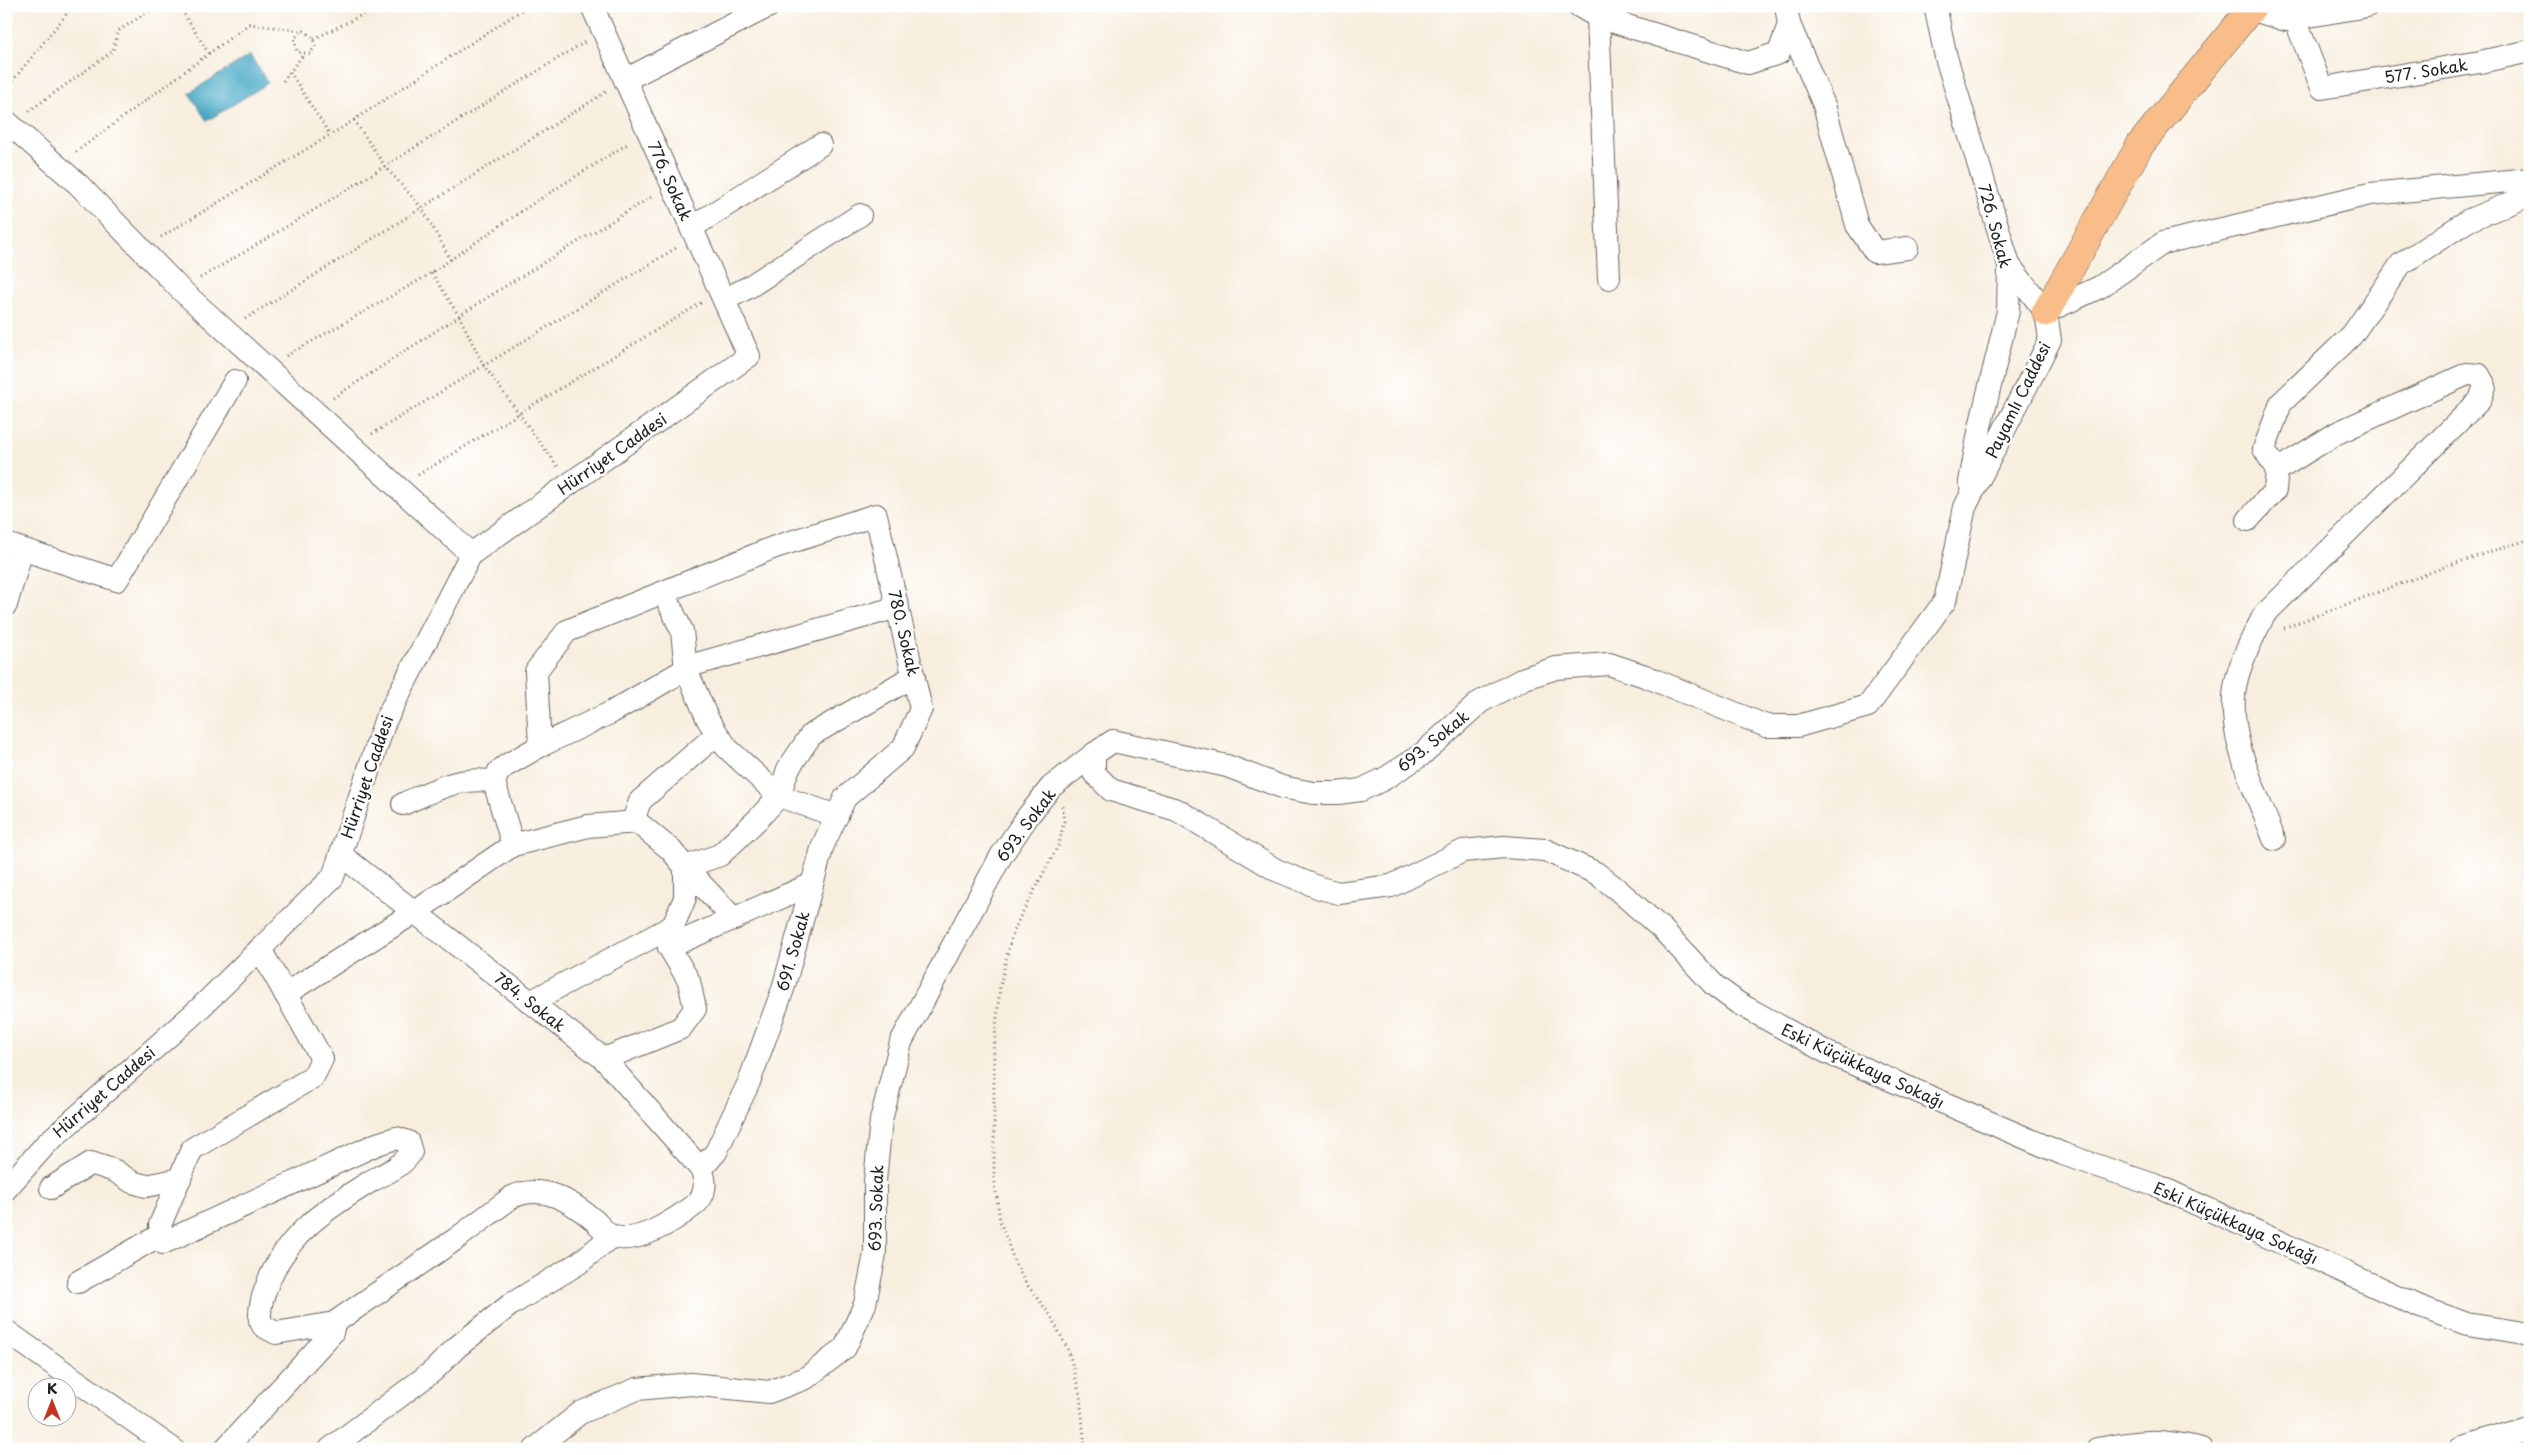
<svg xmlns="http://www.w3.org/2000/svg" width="2536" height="1455" viewBox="0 0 2536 1455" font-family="'Playpen Sans',sans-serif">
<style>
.water{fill:#45a8c5;stroke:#306270}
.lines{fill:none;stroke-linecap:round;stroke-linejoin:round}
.minor-casing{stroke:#696660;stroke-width:24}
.major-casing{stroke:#696660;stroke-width:29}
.path{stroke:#696660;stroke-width:3;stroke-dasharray:1 4;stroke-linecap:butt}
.minor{stroke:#fff;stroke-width:22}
.major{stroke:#f8bd89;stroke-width:28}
.labels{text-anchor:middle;stroke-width:5;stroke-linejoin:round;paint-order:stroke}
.street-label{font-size:16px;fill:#1c1c1c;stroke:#fff}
</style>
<rect width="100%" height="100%" fill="#fff"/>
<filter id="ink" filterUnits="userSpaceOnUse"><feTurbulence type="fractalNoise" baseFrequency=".02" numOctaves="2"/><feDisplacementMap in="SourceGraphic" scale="10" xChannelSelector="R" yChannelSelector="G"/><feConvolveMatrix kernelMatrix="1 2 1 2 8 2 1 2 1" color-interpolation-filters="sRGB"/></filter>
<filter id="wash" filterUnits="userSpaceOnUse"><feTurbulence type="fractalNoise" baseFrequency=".0096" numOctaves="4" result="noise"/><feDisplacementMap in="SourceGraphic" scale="20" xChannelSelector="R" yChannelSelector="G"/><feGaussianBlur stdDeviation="1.12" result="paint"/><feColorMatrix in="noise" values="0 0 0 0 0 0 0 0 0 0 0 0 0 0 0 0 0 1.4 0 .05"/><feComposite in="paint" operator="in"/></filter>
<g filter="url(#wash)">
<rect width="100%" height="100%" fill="#f7eede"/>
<path class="water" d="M 250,55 L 268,83 L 207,121 L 189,93 Z"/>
</g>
<g filter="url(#ink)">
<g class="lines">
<g class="minor-casing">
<g id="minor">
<path d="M 1579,6 L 1598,17 L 1748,63 L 1779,53 L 1789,24 L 1786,6"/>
<path d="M 1599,6 L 1598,17 L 1609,278"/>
<path d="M 1935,6 L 1946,57 L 2009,265 L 2008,311 L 1980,427 L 1970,482"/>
<path d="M 2250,9 L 2286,20 L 2367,6"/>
<path d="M 2295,19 L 2322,88 L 2480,62 L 2530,51"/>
<path d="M 1789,24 L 1824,105 L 1857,225 L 1875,252 L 1907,248"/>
<path d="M 625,80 L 769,6"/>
<path d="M 6,121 L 79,185 L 180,289 L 471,554"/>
<path d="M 691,228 L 820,145"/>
<path d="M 724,300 L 749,287 L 860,215"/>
<path d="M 2046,312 L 2100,287 L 2163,243 L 2370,194 L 2530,179"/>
<path d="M 2248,520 L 2275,490 L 2277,470"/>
<path d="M 6,544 L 117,580 L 235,381"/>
<path d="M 664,593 L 682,631 L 686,669 L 708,720 L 727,748 L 779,796 L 837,816"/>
<path d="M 6,605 L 22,550"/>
<path d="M 540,746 L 536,671 L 567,631 L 775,547 L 876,515 L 921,709 L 903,748 L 845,798 L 823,845 L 783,989 L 749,1082 L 716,1152 L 701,1169"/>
<path d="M 1094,754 L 1094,773 L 1111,790 L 1177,810 L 1276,870 L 1320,888 L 1339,893 L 1391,886 L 1463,851 L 1504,847 L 1545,850 L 1596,873 L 1618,890 L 1663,930 L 1715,986 L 1738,1003 L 1828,1053 L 2063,1154 L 2160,1187 L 2418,1306 L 2467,1324 L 2530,1334"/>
<path d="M 403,804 C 433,791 460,775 494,782"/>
<path d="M 637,822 L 634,818 L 640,801 L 717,734"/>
<path d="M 2274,839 C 2256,790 2223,732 2237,678 C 2243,655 2254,635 2264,615 L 2480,400 L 2485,386 L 2479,375 L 2467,374 L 2337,433 L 2277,470 L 2264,449 L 2281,403 L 2352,335 L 2401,264 L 2469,220 L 2518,200 L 2525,180"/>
<path d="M 513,845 L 494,782 L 499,771 L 507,765 L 540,746 L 612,712 L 693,665 L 898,607"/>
<path d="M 685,867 L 734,919"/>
<path d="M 669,947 L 812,884"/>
<path d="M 260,949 L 322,1059 L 313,1077 L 192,1149 L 160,1225 L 163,1243 L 377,1144 L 396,1138 L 408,1142 L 411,1152 C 404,1166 384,1174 371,1181 C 329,1207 289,1232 269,1280 C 264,1293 259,1305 260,1320 L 263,1326 L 276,1333 L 334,1323 L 456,1239 L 512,1197 C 543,1183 571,1201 595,1221 C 600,1226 606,1234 612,1236 C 636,1246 675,1220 693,1206 C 706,1197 707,1182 701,1169 L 604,1059 L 341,855"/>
<path d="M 285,994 L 415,912 L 513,845 L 588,826 L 637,822 L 671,850 L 685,867 L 720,855 L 758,819 L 779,796 L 788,769 L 811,735 L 914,676"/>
<path d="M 530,1002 L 673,926"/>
<path d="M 604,1059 L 681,1028 L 695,1009 L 689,981 L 669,947 L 673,926 L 685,898 L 685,867"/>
<path d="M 51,1188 L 91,1163 L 115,1171 L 132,1182 L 146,1186 L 180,1179"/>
<path d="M 6,1189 L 47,1143 L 198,1010 L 333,877 L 385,721 L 471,554 L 749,356 L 592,6"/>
<path d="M 78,1282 L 162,1234"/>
<path d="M 6,1331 L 173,1449"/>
<path d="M 225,1449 L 332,1333 L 334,1323"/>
<path d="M 330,1449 L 433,1371 L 457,1347 L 510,1305 L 579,1263 L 612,1236"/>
<path d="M 535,1449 L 580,1413 L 637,1389 L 691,1384 L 769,1392 L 806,1378 L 845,1348 L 865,1304 L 875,1254 L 875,1181 L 881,1120 L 901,1042 L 1001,856 L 1028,816 L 1051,787 L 1094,754 L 1113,741 L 1227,766 L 1282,787 L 1313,793 L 1338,793 L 1361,790 L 1384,779 L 1420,756 L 1480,702 L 1525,678 L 1556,668 L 1609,664 L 1645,676 L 1766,726 L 1798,726 L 1868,706 L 1945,601 L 1965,507 L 2050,340 L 2046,312 L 2009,265"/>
<path d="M 2097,1449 C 2139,1441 2158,1438 2201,1449"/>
<path d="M 2461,1449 L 2530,1427"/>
</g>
</g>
<g class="major-casing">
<path id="major" d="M 2046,312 L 2140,145 L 2253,6"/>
</g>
<g class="path">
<path d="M 179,6 L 209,54"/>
<path d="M 314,39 L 380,6"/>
<path d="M 290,72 L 330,135"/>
<path d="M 283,81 L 303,55"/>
<path d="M 6,89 L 73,6"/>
<path d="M 29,111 L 113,51 L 118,31 L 157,6"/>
<path d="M 354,120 L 385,166 L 422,208 L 451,260"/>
<path d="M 76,152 L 249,24 L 304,31 L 314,39 L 315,46 L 310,54 L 297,52 L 294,38 L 304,31"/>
<path d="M 161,237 L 340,129 L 528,6"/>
<path d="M 432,273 L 459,316 L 484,366 L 558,467"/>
<path d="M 200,278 C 331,202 457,120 585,42"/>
<path d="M 245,319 L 606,92"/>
<path d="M 286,356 L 425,277 L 532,204 L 629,143"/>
<path d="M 333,398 L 499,290 L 653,196"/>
<path d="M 372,434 L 676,248"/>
<path d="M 418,475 L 701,303"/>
<path d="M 2284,628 L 2447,566 L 2530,539"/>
<path d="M 1062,806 L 1064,821 L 1059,844 L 1019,919 L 1010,942 L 1000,986 L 994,1049 L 994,1177 L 1000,1221 L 1015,1263 L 1025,1282 L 1051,1316 L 1069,1352 L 1080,1395 L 1085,1449"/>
</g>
<use href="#minor" class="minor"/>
<use href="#major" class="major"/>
</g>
</g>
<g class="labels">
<g class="street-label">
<text transform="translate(2426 71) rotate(-9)" y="6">577. Sokak</text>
<text transform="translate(670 181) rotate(66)" y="6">776. Sokak</text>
<text transform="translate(1995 226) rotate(75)" y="6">726. Sokak</text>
<text transform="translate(2018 400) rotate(-64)" y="6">Payamlı Caddesi</text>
<text transform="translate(612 454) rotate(-35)" y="6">Hürriyet Caddesi</text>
<text transform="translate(904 633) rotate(77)" y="6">780. Sokak</text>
<text transform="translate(1433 741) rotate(-39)" y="6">693. Sokak</text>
<text transform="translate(367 777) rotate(-71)" y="6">Hürriyet Caddesi</text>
<text transform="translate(1026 825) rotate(-53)" y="6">693. Sokak</text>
<text transform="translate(793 951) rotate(-74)" y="6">691. Sokak</text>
<text transform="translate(530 1002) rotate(38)" y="6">784. Sokak</text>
<text transform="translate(1863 1066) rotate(25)" y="6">Eski Küçükkaya Sokağı</text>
<text transform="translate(104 1092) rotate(-41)" y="6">Hürriyet Caddesi</text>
<text transform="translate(876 1208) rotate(-88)" y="6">693. Sokak</text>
<text transform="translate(2236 1223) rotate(24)" y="6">Eski Küçükkaya Sokağı</text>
</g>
</g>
<rect width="2536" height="1455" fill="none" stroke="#fff" stroke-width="25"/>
<g transform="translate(52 1402)"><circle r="24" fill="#ffffff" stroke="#a4a4a4"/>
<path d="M0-4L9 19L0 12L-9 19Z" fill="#c8321e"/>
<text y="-8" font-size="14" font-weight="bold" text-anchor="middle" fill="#1c1c1c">K</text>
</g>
</svg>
